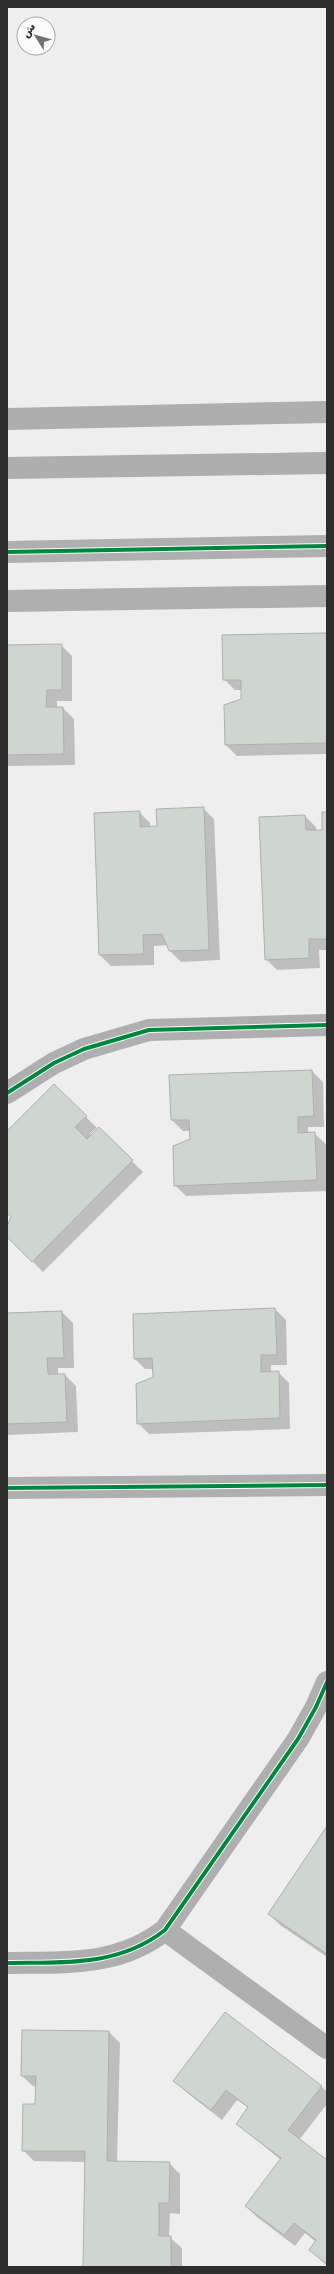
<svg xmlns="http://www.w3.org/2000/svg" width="334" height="2274" viewBox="0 0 334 2274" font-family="'DejaVu Sans',Cairo,sans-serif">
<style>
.shadow{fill:#0003}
.building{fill:#cdd7cf;stroke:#afafaf}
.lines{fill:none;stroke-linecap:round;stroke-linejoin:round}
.street{stroke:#aeafae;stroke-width:22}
.secondary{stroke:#adaead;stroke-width:22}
.cycleway-casing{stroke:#fafdfa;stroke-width:6}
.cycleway{stroke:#00873e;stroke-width:4}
</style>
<rect width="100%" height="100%" fill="#edeeed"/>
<g class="shadow">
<path d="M 327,634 L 327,754 L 237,756 L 226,745 L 242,699 L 242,690 L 235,690 L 224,679 Z"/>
<path d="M 61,645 L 72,656 L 72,701 L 57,701 L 57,708 L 63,708 L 74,719 L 75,765 L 7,766 L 7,646 Z"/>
<path d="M 203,808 L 214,819 L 220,960 L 181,962 L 170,951 L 168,945 L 154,946 L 154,965 L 111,966 L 100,955 L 95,814 L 139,812 L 150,823 L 150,827 L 158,827 Z"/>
<path d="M 327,813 L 327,950 L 319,950 L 320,968 L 277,970 L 266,959 L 260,817 L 305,816 L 316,827 L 316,831 L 323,831 Z"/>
<path d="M 312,1071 L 323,1082 L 324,1127 L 308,1127 L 308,1134 L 315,1134 L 326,1144 L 327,1191 L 186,1196 L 175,1185 L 191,1140 L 190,1131 L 183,1131 L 172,1120 Z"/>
<path d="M 54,1085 L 97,1128 L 90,1134 L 92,1135 L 99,1128 L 143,1172 L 43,1272 L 7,1236 L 7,1228 L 13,1217 L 9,1214 L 7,1216 L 7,1132 Z"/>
<path d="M 275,1309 L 286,1320 L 287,1365 L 271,1365 L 271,1372 L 278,1372 L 289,1383 L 290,1429 L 149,1434 L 138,1423 L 154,1378 L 153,1369 L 145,1369 L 135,1359 Z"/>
<path d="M 62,1312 L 73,1323 L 74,1368 L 58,1368 L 58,1375 L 65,1375 L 76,1386 L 78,1432 L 7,1435 L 7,1314 Z"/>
<path d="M 327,1827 L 327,1957 L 280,1925 L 269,1914 Z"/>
<path d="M 109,2032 L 120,2043 L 117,2162 L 169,2163 L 180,2174 L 180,2214 L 170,2213 L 169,2237 L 182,2248 L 182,2267 L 84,2267 L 86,2162 L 34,2161 L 23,2150 L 36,2105 L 37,2087 L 33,2086 L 22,2076 Z"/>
<path d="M 174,2081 L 321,2086 L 327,2092 L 327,2104 L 299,2140 L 327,2161 L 327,2266 L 310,2250 L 316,2242 L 305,2233 L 295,2246 L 257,2217 L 246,2206 L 281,2160 L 237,2124 L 249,2108 L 237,2100 L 222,2120 L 185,2091 Z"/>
</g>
<g class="building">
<path d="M 327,633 L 327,743 L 225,745 L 224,705 L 241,699 L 241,680 L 223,680 L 222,635 Z"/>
<path d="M 62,644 L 62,690 L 47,690 L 46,707 L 63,707 L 64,754 L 7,755 L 7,645 Z"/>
<path d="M 204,807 L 209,950 L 169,951 L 162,934 L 143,935 L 144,954 L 99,955 L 94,813 L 140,811 L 140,827 L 157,826 L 156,809 Z"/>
<path d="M 322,812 L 327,812 L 327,939 L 309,939 L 309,958 L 265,960 L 259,817 L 305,815 L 306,830 L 322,830 Z"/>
<path d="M 312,1070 L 314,1116 L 298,1117 L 298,1133 L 315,1132 L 317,1180 L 174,1186 L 173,1146 L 190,1139 L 189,1120 L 171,1120 L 169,1075 Z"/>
<path d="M 54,1084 L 87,1116 L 75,1127 L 87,1139 L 99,1127 L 133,1160 L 32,1262 L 7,1237 L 7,1226 L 11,1217 L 7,1213 L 7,1131 Z"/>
<path d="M 275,1308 L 277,1355 L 261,1355 L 261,1372 L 279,1371 L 280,1418 L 137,1424 L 136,1384 L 153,1377 L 152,1358 L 134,1359 L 133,1314 Z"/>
<path d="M 62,1311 L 64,1358 L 47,1358 L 48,1374 L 65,1374 L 67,1422 L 7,1424 L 7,1313 Z"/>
<path d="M 327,1826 L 327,1954 L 268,1914 Z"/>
<path d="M 225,2012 L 322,2086 L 288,2130 L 327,2160 L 327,2264 L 309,2250 L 316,2240 L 294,2223 L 284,2235 L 245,2206 L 281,2158 L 236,2124 L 248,2107 L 226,2090 L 211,2110 L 173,2081 Z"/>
<path d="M 22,2030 L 109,2031 L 107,2161 L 170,2162 L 169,2203 L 159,2203 L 159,2236 L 171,2236 L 171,2267 L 83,2267 L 85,2151 L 22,2151 L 23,2104 L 35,2104 L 36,2076 L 21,2076 Z"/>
</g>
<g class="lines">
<g class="street">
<path d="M 7,552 L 327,546"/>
<path d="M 7,601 L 327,596"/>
<path d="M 7,1093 L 54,1063 L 84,1049 L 149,1030 L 327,1025"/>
<path d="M 7,1488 L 327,1485"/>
<path d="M 165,1930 L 327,2048"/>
<path d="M 7,1963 C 64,1962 118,1967 165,1930 L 298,1739 L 316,1707 L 327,1682"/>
</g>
<g class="secondary">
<path d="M 7,419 L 327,412"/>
<path d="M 7,468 L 327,463"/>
</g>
<g class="cycleway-casing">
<g id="cycleway">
<path d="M 7,552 L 327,546"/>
<path d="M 7,1093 L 54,1063 L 84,1049 L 149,1030 L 327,1025"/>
<path d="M 7,1488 L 327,1485"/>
<path d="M 7,1963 C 64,1962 118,1967 165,1930 L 298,1739 L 316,1707 L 327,1682"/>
</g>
</g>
<use href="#cycleway" class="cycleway"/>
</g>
<rect width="334" height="2274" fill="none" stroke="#2c2d2c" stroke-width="16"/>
<g transform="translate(36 36) rotate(307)"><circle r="19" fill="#fafdfa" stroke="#a8aaa8"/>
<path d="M0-3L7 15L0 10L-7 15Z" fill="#707170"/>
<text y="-6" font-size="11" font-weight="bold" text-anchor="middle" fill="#2c2d2c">ش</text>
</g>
</svg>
